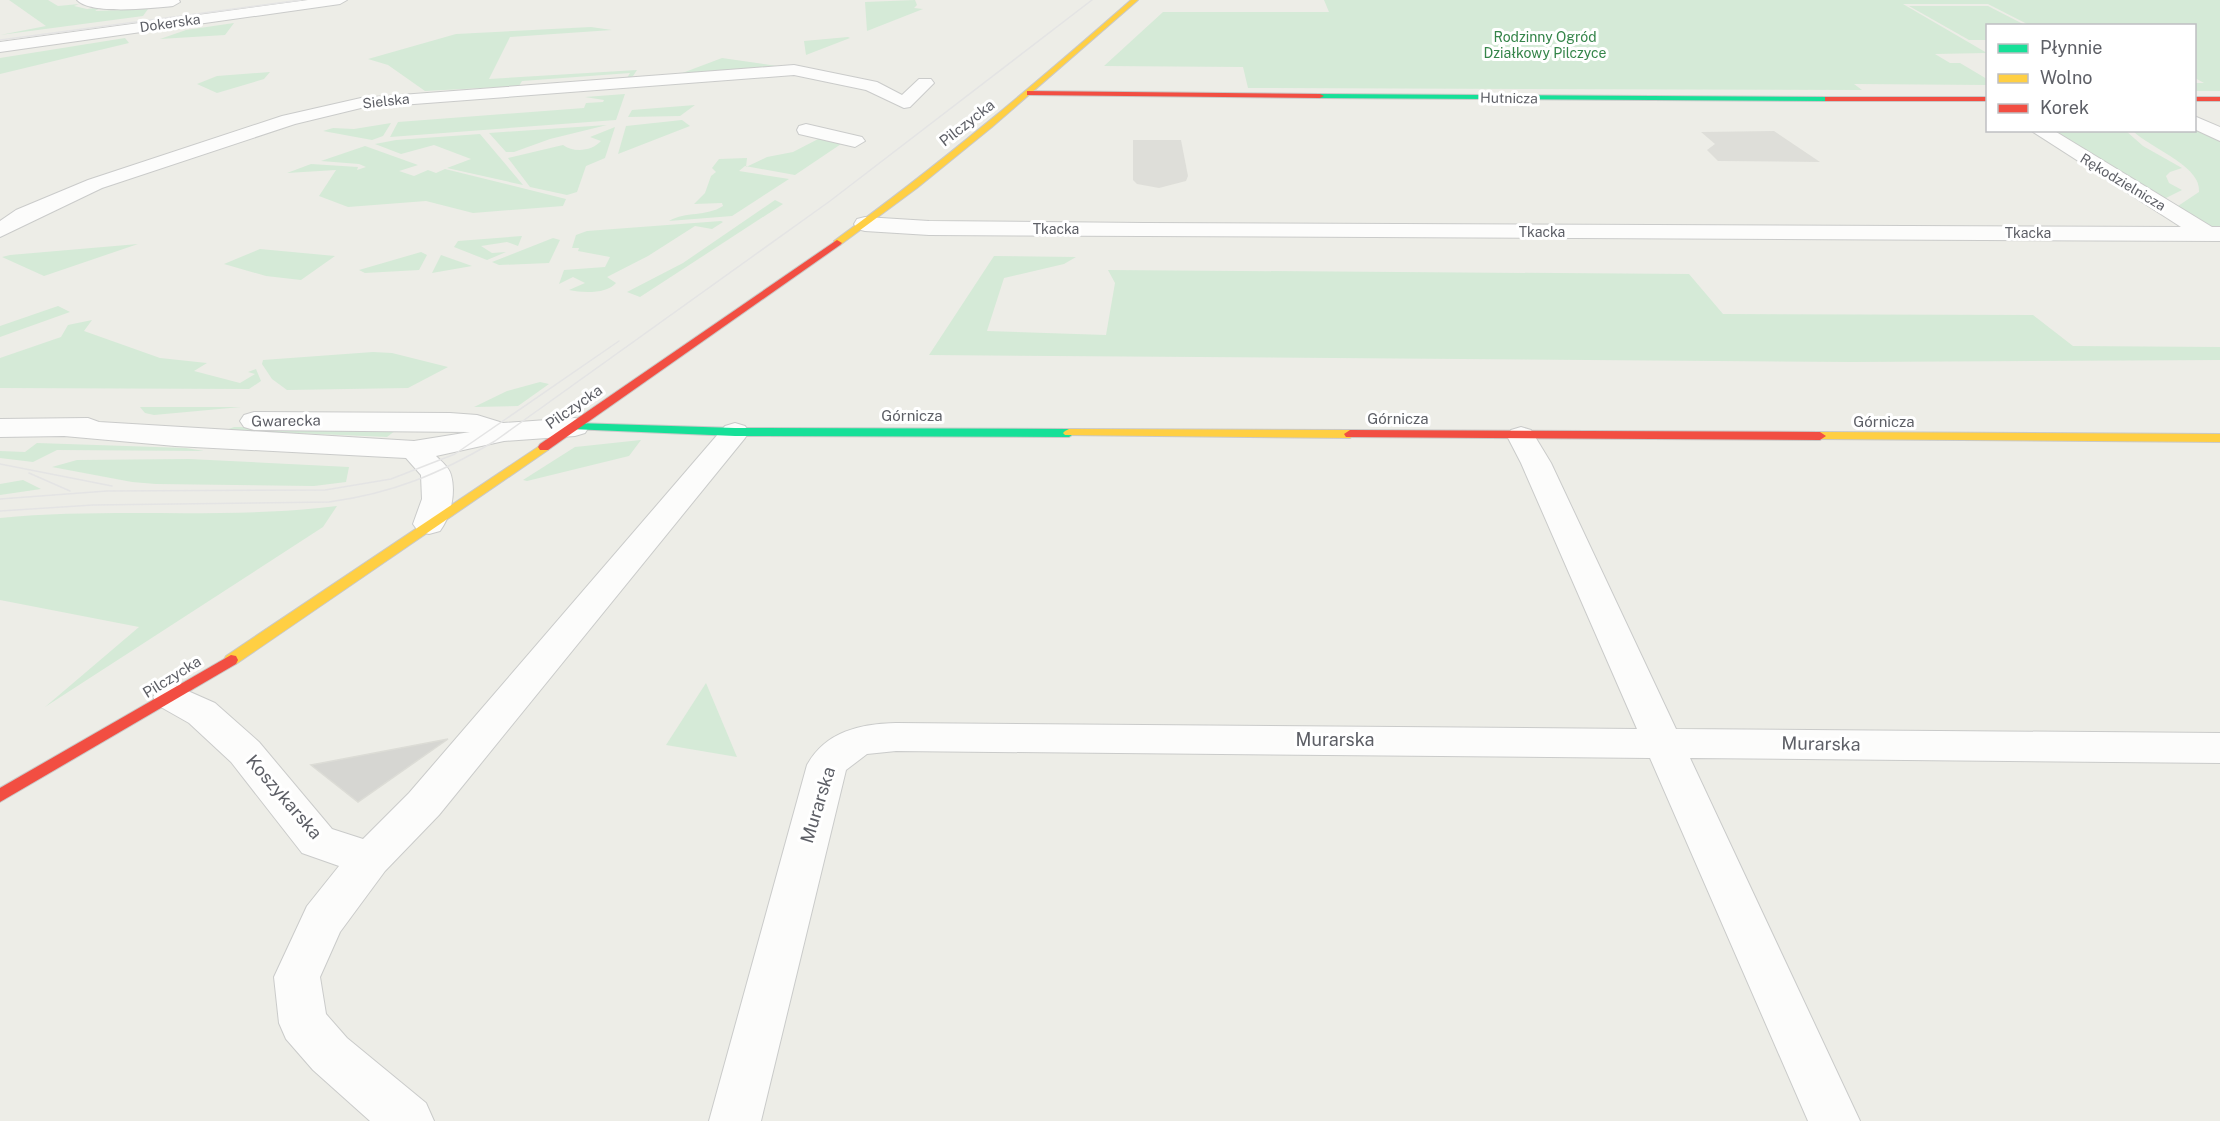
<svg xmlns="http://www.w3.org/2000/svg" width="2220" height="1121" viewBox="0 0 2220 1121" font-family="'Public Sans',sans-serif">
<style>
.industrial{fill:#deded9}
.green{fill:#d5ead7}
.building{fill:#d6d6d2;stroke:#dcdcd6;stroke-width:1.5}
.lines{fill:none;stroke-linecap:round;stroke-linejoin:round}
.street-casing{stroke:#cacbca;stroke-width:2}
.fast-casing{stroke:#c9c9c8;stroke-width:2}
.slow-casing{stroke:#c9c9c8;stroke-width:2}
.jam-casing{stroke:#c9c9c8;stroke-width:2}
.street{fill:#fcfcfb;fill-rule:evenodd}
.fast{fill:#16e098;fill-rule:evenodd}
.slow{fill:#ffcf43;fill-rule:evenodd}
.jam{fill:#f24e42;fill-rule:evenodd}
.tram{stroke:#e4e4e4;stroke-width:1.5}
.labels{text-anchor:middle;stroke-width:6;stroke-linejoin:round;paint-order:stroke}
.far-street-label{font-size:14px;fill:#5d5f66;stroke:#fff}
.far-park-label{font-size:14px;fill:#35854a;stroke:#fff}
.street-label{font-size:15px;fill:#5d5f66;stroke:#fff}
.near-street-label{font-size:18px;fill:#5d5f66;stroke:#fff}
</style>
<rect width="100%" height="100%" fill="#edede7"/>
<g class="industrial">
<path d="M 1774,131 L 1820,162 L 1718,161 L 1707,150 L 1715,144 L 1701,132 Z"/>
<path d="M 1133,140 L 1181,140 L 1188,176 L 1186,181 L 1159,188 L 1137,184 L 1133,180 Z"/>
</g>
<g class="green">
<path d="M 9,0 L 48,0 L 58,6 L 79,4 L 74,6 L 87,9 L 102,7 L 95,11 L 148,9 L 143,16 L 0,35 L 46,26 Z"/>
<path d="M 915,0 L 917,5 L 914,8 L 923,9 L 867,31 L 865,2 Z"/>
<path d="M 1324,0 L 2220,0 L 2220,91 L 2195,91 L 2195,83 L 2204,83 L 2195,78 L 2194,26 L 2029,25 L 1988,4 L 1903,4 L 1987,53 L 1935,54 L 1950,63 L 1960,63 L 1987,79 L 1987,85 L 1854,84 L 1862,90 L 1248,88 L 1243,67 L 1104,66 L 1163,12 L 1329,12 Z"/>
<path d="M 1909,6 L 1988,6 L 2025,25 L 1988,26 L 1987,40 L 1969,40 Z"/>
<path d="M 234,23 L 225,35 L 160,39 L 186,30 Z"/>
<path d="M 591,27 L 612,30 L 510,37 L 489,79 L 637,70 L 633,76 L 627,78 L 630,73 L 522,81 L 519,86 L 425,91 L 388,65 L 368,59 L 456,34 Z"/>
<path d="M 848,37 L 850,38 L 806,55 L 804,41 Z"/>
<path d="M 125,38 L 129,43 L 0,74 L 0,58 Z"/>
<path d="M 722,58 L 777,66 L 677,75 Z"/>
<path d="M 270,72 L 264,79 L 217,93 L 197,84 L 217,76 Z"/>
<path d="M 625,94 L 616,120 L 390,137 L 398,122 L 584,108 L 586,103 L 603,102 L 604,100 L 585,97 Z"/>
<path d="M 695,105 L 680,116 L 628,117 L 632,110 Z"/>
<path d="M 682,120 L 690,126 L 618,154 L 626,126 Z"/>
<path d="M 391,123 L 383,136 L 372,140 L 323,131 L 333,128 L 354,129 Z"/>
<path d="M 607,125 L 550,139 L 514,152 L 506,152 L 489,133 Z"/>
<path d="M 615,127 L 605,158 L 586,166 L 577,192 L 567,195 L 530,187 L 508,158 L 563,145 C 574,153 592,151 601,141 L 590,137 Z"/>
<path d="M 2195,128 L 2220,142 L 2220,227 L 2205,227 L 2175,208 L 2199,192 C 2202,166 2150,148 2133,131 L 2194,130 Z"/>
<path d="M 2044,131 L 2126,131 L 2143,146 L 2182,168 L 2170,172 L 2166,176 L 2169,183 L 2182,190 L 2160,201 Z"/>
<path d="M 480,134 L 523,185 L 447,168 L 471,159 L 434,145 L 401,154 L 375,144 L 396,140 Z"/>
<path d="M 822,137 L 841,144 L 795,175 L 745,166 L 739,171 L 789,179 L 732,216 L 669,221 C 686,211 706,217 723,206 L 722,203 L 694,204 L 705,193 L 711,176 L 716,172 L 712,168 L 719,159 L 747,158 L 746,167 L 767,157 L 793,152 Z"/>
<path d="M 365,146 L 418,165 L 399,171 L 414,176 L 428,170 L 436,173 L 445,169 L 566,199 L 563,206 L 473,213 L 426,201 L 348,207 L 319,196 L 336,170 L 287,173 L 311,164 L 358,167 L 357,170 L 366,167 L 359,164 L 321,161 Z"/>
<path d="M 775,200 L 783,204 L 640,297 L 627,292 L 683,263 Z"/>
<path d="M 721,221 L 723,222 L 712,229 L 695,226 L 648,256 L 607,277 L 616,283 C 607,294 583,293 569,290 L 585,283 L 573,277 L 559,284 L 564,270 L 605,267 L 610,257 L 578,251 L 579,248 L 572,248 L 576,235 L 587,231 Z"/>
<path d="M 522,236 L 518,246 L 507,242 L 481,246 L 492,253 L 506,252 L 487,260 L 454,247 L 458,241 Z"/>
<path d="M 553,238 L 560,240 L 549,263 L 499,265 L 492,262 Z"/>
<path d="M 138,244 L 44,276 L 2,257 L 10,255 Z"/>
<path d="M 260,249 L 335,256 L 301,280 L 266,276 L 224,264 Z"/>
<path d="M 421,252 L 427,255 L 419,270 L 365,273 L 359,270 Z"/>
<path d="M 441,255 L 472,266 L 432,273 Z"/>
<path d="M 994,256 L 1076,257 L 1064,264 L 1004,278 L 987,331 L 1106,335 L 1115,283 L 1108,270 L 1689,274 L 1723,314 L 2033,315 L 2073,346 L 2220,347 L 2220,360 L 1852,362 L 929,355 Z"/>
<path d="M 58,306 L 70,312 L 0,337 L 0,326 Z"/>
<path d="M 92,320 L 84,331 L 160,358 L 207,363 L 194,371 L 240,383 L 255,374 L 248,372 L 256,369 L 261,381 L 249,389 L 0,388 L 0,358 L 61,337 L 68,325 Z"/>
<path d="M 373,352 L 392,353 L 448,367 L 408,388 L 287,390 L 272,379 L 262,364 L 263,360 Z"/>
<path d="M 540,382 L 549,384 L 518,406 L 474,407 L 507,391 Z"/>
<path d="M 140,407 L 241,407 L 154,415 L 145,413 Z"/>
<path d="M 234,427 L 400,427 L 387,437 L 226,430 Z"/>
<path d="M 641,440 L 629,456 L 527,481 L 523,480 L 575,447 Z"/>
<path d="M 37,443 L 186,448 L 204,451 L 57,450 L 33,462 L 0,458 L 0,451 L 25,452 Z"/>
<path d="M 189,459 L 349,467 L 346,482 L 314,486 L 156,484 L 132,482 L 52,467 L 77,460 Z"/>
<path d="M 23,480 L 41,489 L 0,495 L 0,484 Z"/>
<path d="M 337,506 L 323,527 L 45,707 L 139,627 L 0,600 L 0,518 C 112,507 226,520 337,506 Z"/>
<path d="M 706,683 L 737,757 L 666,745 Z"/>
</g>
<path class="building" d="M 448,739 L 358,802 L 311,765 Z"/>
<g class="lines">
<g class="street-casing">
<g id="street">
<path d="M 77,0 L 179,0 L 180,2 L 173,6 C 152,8 91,15 77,0 Z"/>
<path d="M 308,0 L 347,0 L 340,4 L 0,52 L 0,42 Z"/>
<path d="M 794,65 L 877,82 L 902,95 L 919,79 L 931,79 L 934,83 L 910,107 L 904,108 L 866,90 L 794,75 L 361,108 L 295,124 L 102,188 L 0,237 L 0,221 L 16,210 L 88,180 L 282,116 L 361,98 Z"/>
<path d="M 2194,116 L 2220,127 L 2220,141 L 2194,129 Z"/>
<path d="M 806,124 L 862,137 L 865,141 L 855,147 L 799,134 L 797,130 L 799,126 Z"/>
<path d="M 2030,130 L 2053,130 L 2212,227 L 2220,227 L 2220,241 L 929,235 L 865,231 L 857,229 L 854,224 L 857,219 L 865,217 L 929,221 L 1144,223 L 2181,227 Z"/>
<path d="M 254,412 L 450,413 L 477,415 L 503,423 L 575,418 L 585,421 L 589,427 L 585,433 L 575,436 L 504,441 L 436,456 C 441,461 449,467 451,475 C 456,493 451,516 440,531 L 429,534 L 418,531 L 413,524 L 422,499 L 421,475 L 406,458 L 175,446 L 64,436 L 0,437 L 0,419 L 88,418 L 99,422 L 414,441 L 470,432 L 254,430 L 244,427 L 240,421 L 244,415 Z"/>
<path d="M 735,423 L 745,426 L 749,432 L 745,438 L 439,815 L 385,871 L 340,932 L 320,977 L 326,1014 L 347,1038 L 426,1103 L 434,1121 L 370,1121 L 313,1070 L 286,1039 L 279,1023 L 274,977 L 307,906 L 339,866 L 302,853 L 231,762 L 189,723 L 159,706 L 153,697 L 159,688 L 172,684 L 215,703 L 259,742 L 332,829 L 363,839 L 409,793 L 725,426 Z"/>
<path d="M 1521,427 L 1531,430 L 1551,463 L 1676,729 L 2220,733 L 2220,763 L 1690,758 L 1860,1121 L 1808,1121 L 1650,758 L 896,751 L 867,754 L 846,770 L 761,1121 L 709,1121 L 807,765 C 826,731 860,724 896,723 L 1637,729 L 1521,463 L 1507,436 L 1511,430 Z"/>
</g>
</g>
<g class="fast-casing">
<g id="fast">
<path d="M 1320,94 L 1828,97 L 1832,99 L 1828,101 L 1317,98 L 1317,94 Z"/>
<path d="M 575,423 L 735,428 L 1069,429 L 1075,433 L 1069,437 L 735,436 L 571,429 L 569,427 Z"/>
</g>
</g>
<g class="slow-casing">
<g id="slow">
<path d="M 1131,0 L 1138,0 L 992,127 L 917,188 L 840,245 L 834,245 L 834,241 C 938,166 1035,84 1131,0 Z"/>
<path d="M 1069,429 L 1350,430 L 1356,434 L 1350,438 L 1065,435 L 1063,433 L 1065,431 Z"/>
<path d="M 1820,432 L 2220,434 L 2220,442 L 1816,439 L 1814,436 Z"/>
<path d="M 544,443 L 550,447 L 548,450 L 236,664 L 226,664 L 224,660 L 226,656 Z"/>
</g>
</g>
<g class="jam-casing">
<g id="jam">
<path d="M 1027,91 L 1320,94 L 1324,96 L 1320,98 L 1030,95 L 1027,95 Z"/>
<rect x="1825" y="97" width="163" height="4"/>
<rect x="2194" y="97" width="26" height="4"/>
<path d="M 837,240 L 842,243 L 840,245 L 548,450 L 540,450 L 538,447 L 540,444 Z"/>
<path d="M 1350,430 L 1820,432 L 1826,436 L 1820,440 L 1346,437 L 1344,434 Z"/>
<path d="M 231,655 L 236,656 L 238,660 L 236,664 L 0,802 L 0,788 Z"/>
</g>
</g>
<use href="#street" class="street"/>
<use href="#fast" class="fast"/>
<use href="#slow" class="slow"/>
<use href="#jam" class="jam"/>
<g class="tram">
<path d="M 0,40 L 301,0"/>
<path d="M 0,464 L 112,486"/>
<path d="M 29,473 L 70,491"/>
<path d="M 0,499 L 107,491 L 325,490 L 391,479 L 455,454 L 619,341"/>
<path d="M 0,511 L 93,505 L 329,502 C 394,493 439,474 495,441 L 830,201 L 1092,0"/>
</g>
</g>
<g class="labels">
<g class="far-street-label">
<text transform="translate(170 23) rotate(-8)" y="5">Dokerska</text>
<text transform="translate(1509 98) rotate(1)" y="5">Hutnicza</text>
<text transform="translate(386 101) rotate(-6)" y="5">Sielska</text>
<text transform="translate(2123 182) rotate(31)" y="5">Rękodzielnicza</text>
<text x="1056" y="234">Tkacka</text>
<text x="1542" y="237">Tkacka</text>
<text x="2028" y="238">Tkacka</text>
</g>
<g class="far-park-label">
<text x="1545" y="42">Rodzinny Ogród<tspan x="1545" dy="16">Działkowy Pilczyce</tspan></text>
</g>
<g class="street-label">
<text transform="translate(967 123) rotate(-38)" y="5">Pilczycka</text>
<text transform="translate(574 407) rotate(-35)" y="5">Pilczycka</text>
<text x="912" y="421">Górnicza</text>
<text x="1398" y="424">Górnicza</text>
<text transform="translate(286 421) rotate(-1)" y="5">Gwarecka</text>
<text x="1884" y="427">Górnicza</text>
<text transform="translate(172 677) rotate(-32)" y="5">Pilczycka</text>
</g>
<g class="near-street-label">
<text x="1335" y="746">Murarska</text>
<text transform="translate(1821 744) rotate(1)" y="6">Murarska</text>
<text transform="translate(284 797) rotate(49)" y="6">Koszykarska</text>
<text transform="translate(818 805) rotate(-73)" y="6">Murarska</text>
</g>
</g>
<rect x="1986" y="24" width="210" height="108" fill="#ffffff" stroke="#bebfc2" stroke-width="1.5"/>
<rect x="1998" y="44" width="30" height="9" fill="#16e098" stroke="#bebfc2" stroke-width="1.5"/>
<text x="2040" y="54" font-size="18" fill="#5d5f66">Płynnie</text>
<rect x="1998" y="74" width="30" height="9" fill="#ffcf43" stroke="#bebfc2" stroke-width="1.5"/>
<text x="2040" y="84" font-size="18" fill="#5d5f66">Wolno</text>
<rect x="1998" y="104" width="30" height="9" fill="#f24e42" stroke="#bebfc2" stroke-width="1.5"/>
<text x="2040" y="114" font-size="18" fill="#5d5f66">Korek</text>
</svg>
